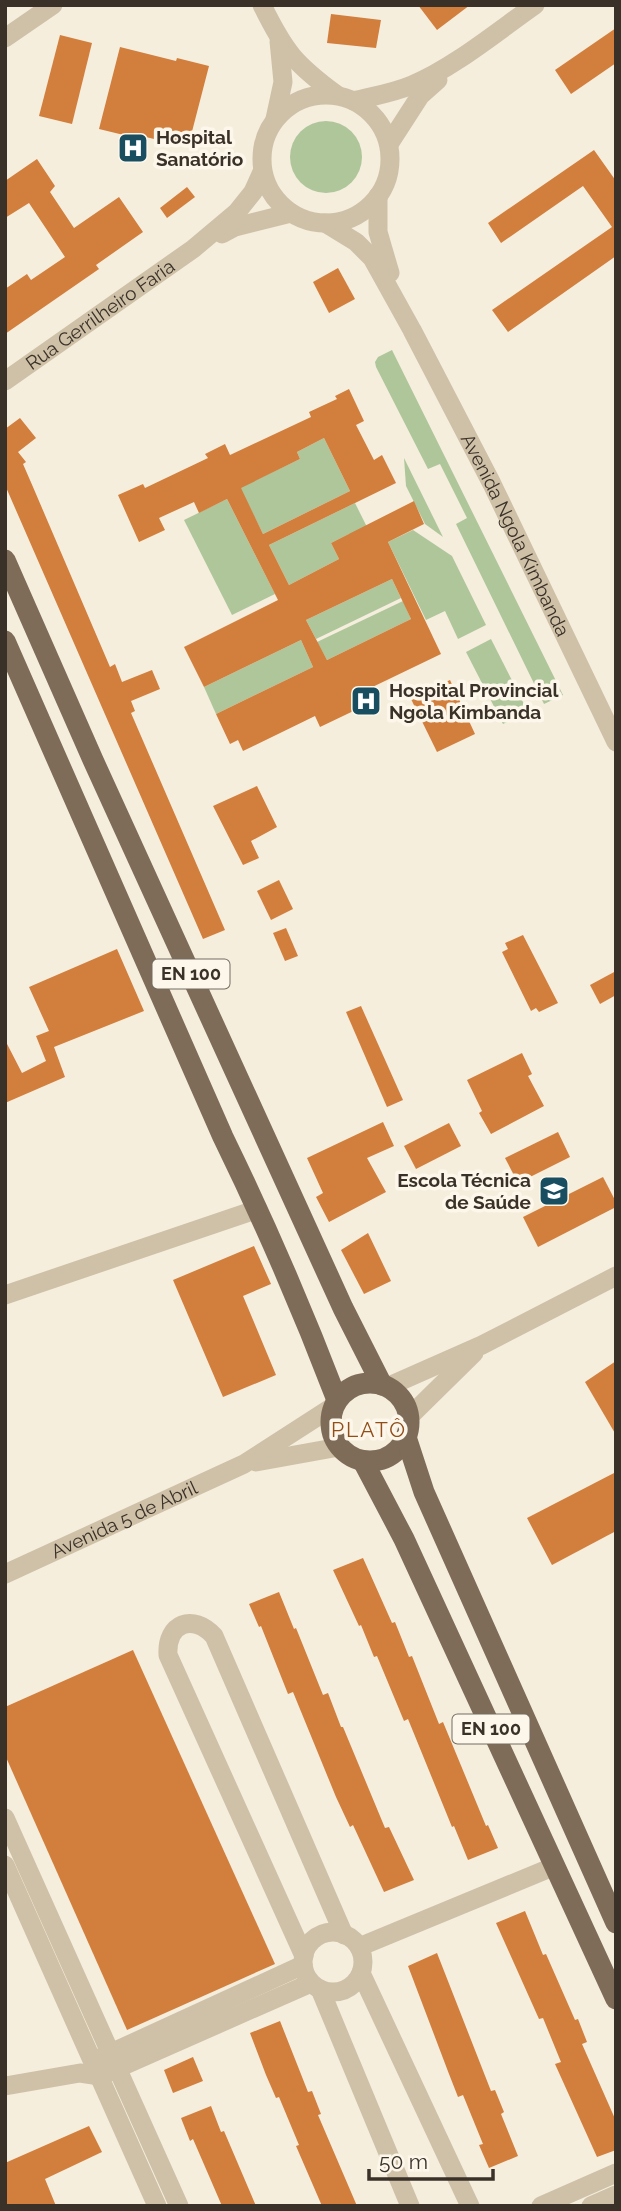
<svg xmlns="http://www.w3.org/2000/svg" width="621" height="2211" viewBox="0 0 621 2211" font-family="Raleway,sans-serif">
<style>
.green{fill:#afc69b}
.building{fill:#d27e3d;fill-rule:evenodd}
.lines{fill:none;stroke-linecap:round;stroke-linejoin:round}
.minor{stroke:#cfc1a7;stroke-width:19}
.major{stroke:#7e6c58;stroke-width:21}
.labels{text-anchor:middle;stroke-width:7;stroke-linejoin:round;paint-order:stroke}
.shield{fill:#fcf7ea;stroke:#746c62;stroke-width:2}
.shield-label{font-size:18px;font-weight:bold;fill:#3a3128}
.poi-label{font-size:19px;font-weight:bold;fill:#3a3128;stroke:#fcf7ea;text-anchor:start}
.street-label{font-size:19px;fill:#3a3128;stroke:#fcf7ea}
.neighbourhood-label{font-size:21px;letter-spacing:2px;fill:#924d18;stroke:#fcf7ea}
</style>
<rect width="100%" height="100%" fill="#f5eedd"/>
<g class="green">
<circle cx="326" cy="157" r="36"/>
<path d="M 392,350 L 563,695 L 544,704 L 456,524 L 467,518 L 440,464 L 428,469 L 376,367 L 375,362 L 378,357 Z"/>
<path d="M 324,438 L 350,491 L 263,534 L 237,482 L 256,480 L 300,459 L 297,452 Z"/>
<path d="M 404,458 L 443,537 L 425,524 L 406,486 Z"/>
<path d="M 227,499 L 275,594 L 232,615 L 184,520 Z"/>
<path d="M 355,503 L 377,547 L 349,534 L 331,543 L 339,559 L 289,585 L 269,545 Z"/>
<path d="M 413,530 L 452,556 L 486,625 L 458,639 L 445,611 L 426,620 L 388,542 Z"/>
<path d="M 392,579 L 401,598 L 316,639 L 306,620 Z"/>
<path d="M 403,601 L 411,619 L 327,660 L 317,642 Z"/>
<path d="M 491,639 L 528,712 L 503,724 L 466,652 Z"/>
<path d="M 301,640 L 313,667 L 216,714 L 204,687 Z"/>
</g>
<g class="building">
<path d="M 418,5 L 470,5 L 437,30 Z"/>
<path d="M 331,14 L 381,20 L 376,48 L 327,43 Z"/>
<path d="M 616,28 L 616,63 L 571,94 L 555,70 Z"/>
<path d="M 60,35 L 92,43 L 72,124 L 39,116 Z"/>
<path d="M 120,47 L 176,61 L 177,58 L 209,66 L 188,147 L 133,134 L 132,137 L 99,129 Z"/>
<path d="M 594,150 L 616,181 L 616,256 L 508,332 L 492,310 L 612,227 L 583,186 L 501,243 L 488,223 Z"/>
<path d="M 37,159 L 55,186 L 50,192 L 74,228 L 119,197 L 143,232 L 96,265 L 99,269 L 5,334 L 5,289 L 27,274 L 31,280 L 65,257 L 29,203 L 5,218 L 5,181 Z"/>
<path d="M 187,187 L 195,197 L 167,218 L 160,208 Z"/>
<path d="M 338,268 L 355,299 L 329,313 L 313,282 Z"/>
<path d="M 349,389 L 364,421 L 356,425 L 374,460 L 382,455 L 396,483 L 269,545 L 289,585 L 339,559 L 331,543 L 414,501 L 424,524 L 388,542 L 441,654 L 360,693 L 366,705 L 320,727 L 315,716 L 243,751 L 238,740 L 230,744 L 216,714 L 313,667 L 301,640 L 204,687 L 184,647 L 278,600 L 227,499 L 199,513 L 194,502 L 159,518 L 165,530 L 139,542 L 118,495 L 143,484 L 145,488 L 208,458 L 205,454 L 225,444 L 230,455 L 311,417 L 309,412 L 337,399 L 335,396 ZM 324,438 L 350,491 L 263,534 L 241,488 L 300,459 L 297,452 ZM 392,579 L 411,619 L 327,660 L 306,620 Z"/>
<path d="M 20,418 L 36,438 L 18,452 L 26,462 L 23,464 L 33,487 L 110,667 L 115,664 L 122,682 L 152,670 L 160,689 L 131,701 L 135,711 L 131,713 L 225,930 L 203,939 L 5,485 L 5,429 Z"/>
<path d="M 450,680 L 475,734 L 437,752 L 411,699 Z"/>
<path d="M 257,786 L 277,827 L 251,841 L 259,858 L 243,865 L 213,806 Z"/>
<path d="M 279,880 L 293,909 L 271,920 L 257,891 Z"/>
<path d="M 286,928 L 298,956 L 285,961 L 273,933 Z"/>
<path d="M 523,935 L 558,1003 L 539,1012 L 536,1008 L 531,1011 L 502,952 L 508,949 L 505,943 Z"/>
<path d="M 117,949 L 144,1011 L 54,1047 L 65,1077 L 5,1103 L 5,1040 L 22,1073 L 46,1061 L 36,1036 L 49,1031 L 29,987 Z"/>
<path d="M 616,971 L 616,995 L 600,1004 L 590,985 Z"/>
<path d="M 361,1006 L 403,1100 L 387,1107 L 346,1012 Z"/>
<path d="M 522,1053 L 532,1074 L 528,1076 L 544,1106 L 491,1134 L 479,1113 L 482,1111 L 467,1080 Z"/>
<path d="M 383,1122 L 394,1146 L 367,1158 L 386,1192 L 329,1222 L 316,1197 L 323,1193 L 307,1158 Z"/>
<path d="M 449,1123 L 461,1146 L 416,1169 L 404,1146 Z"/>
<path d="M 558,1132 L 570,1157 L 518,1183 L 505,1158 Z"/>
<path d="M 603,1177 L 616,1202 L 616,1207 L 538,1247 L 523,1217 Z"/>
<path d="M 368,1233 L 391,1281 L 364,1294 L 341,1250 Z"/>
<path d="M 254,1246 L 271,1284 L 243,1296 L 276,1375 L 223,1397 L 173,1280 Z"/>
<path d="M 616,1361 L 616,1435 L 585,1382 Z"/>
<path d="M 616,1472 L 616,1531 L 552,1565 L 527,1518 Z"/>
<path d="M 363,1558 L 392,1623 L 395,1622 L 409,1657 L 412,1656 L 439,1724 L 443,1722 L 486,1826 L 488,1825 L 498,1848 L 468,1860 L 454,1826 L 452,1827 L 408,1719 L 404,1721 L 377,1656 L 374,1657 L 361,1625 L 359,1626 L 333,1570 Z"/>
<path d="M 279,1592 L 294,1629 L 296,1628 L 323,1695 L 328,1693 L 341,1727 L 343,1727 L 385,1828 L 389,1827 L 414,1880 L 384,1892 L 353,1825 L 350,1827 L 336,1797 L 293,1692 L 288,1694 L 261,1626 L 259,1627 L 249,1604 Z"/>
<path d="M 133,1650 L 275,1964 L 127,2030 L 5,1755 L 5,1707 Z"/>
<path d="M 525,1911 L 543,1955 L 546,1954 L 575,2020 L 578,2019 L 587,2042 L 582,2044 L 616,2121 L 616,2150 L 597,2157 L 555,2064 L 561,2062 L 543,2018 L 539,2019 L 496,1923 Z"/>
<path d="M 437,1953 L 491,2091 L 495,2090 L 504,2112 L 501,2114 L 518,2156 L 489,2168 L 479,2145 L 483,2144 L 463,2095 L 458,2097 L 449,2074 L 408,1966 Z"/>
<path d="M 280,2021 L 308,2092 L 312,2091 L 321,2114 L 318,2115 L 357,2206 L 322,2206 L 296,2146 L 299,2145 L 279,2097 L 276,2098 L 266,2075 L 250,2033 Z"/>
<path d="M 193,2057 L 203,2081 L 173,2093 L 164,2070 Z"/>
<path d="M 211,2106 L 221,2132 L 224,2131 L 256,2206 L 222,2206 L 193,2139 L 190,2141 L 181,2118 Z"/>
<path d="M 89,2126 L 102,2152 L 45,2179 L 56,2206 L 5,2206 L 5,2163 Z"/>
</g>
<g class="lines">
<g class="minor">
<path d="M 262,5 C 285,52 295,64 337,95"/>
<path d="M 5,38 L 53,5"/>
<circle cx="326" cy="159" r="64"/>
<path d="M 354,101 C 373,96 393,93 412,85 C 453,68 498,31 535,5"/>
<path d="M 275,119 L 283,82 L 279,41"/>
<path d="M 389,144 L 420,96 L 438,80"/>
<path d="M 378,196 L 378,232 L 390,273"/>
<path id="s1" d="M 325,223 L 356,242 L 372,258 L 412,330 L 492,484 L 616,742"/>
<path d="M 222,234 L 235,227 L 291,213"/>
<path id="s2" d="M 5,381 L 193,249 L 237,212 L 253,192 L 262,172"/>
<path d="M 5,1295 L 258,1209"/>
<path d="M 387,1387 L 482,1345 L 616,1276"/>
<path d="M 409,1417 L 474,1353"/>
<path d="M 256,1462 L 339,1447"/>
<path id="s3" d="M 5,1574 L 244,1464 L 334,1406"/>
<path d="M 5,1818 L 179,2206"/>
<path d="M 5,1865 L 157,2206"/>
<circle cx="333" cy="1962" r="30"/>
<path d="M 359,1947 L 555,1866"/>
<path d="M 304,1956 L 168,1655 C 166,1623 193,1613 214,1636 L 344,1935"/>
<path d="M 361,1973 L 470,2206"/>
<path d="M 320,1989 L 410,2206"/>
<path d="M 100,2058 L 303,1965"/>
<path d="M 5,2086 L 80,2073 L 100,2076 L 311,1983"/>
<path d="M 541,2206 L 616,2173"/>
<path d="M 591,2206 L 616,2195"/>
</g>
<g class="major">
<path d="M 5,560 L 93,760 L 343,1308 L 382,1385"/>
<path d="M 5,641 L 223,1137 C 265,1223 303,1311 337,1400"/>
<circle cx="370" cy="1422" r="39"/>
<path d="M 406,1437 L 424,1492 L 616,1923"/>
<path d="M 363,1461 L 404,1539 L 616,1999"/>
</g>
</g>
<defs>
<g id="hospital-square" transform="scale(1.575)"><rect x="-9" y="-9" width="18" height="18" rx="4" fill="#194e61" stroke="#fcf7ea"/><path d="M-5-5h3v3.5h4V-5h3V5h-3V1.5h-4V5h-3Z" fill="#fff"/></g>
<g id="school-square" transform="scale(1.575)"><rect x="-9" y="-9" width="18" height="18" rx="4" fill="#194e61" stroke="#fcf7ea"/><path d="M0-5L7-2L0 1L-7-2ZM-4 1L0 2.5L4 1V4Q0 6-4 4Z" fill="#fff"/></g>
</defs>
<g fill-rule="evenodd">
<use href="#hospital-square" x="133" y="148"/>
<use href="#hospital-square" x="366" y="701"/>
<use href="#school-square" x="554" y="1191"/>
</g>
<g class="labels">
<g class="shield">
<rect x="152.5" y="959.5" width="77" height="29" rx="5"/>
<rect x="452.5" y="1714.5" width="77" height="29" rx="5"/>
</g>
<g class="shield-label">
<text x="191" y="980">EN 100</text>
<text x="491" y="1735">EN 100</text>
</g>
<g class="poi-label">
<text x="156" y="144">Hospital<tspan x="156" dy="22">Sanatório</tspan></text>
<text x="389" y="697">Hospital Provincial<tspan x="389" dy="22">Ngola Kimbanda</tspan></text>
<text x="531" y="1187" text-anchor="end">Escola Técnica<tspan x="531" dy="22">de Saúde</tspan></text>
</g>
<g class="street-label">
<text dy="7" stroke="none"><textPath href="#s2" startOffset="116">Rua Gerrilheiro Faria</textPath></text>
<text dy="7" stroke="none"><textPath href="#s1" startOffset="371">Avenida Ngola Kimbanda</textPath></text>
<text dy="7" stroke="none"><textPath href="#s3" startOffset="131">Avenida 5 de Abril</textPath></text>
</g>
<g class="neighbourhood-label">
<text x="369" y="1437">PLATÔ</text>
</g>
</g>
<rect width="621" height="2211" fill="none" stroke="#3a3128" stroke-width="14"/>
<path d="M369 2169v10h124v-10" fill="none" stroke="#3a3128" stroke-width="3.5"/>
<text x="379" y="2169" font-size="21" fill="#3a3128" stroke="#fcf7ea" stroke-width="5" paint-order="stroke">50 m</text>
</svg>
